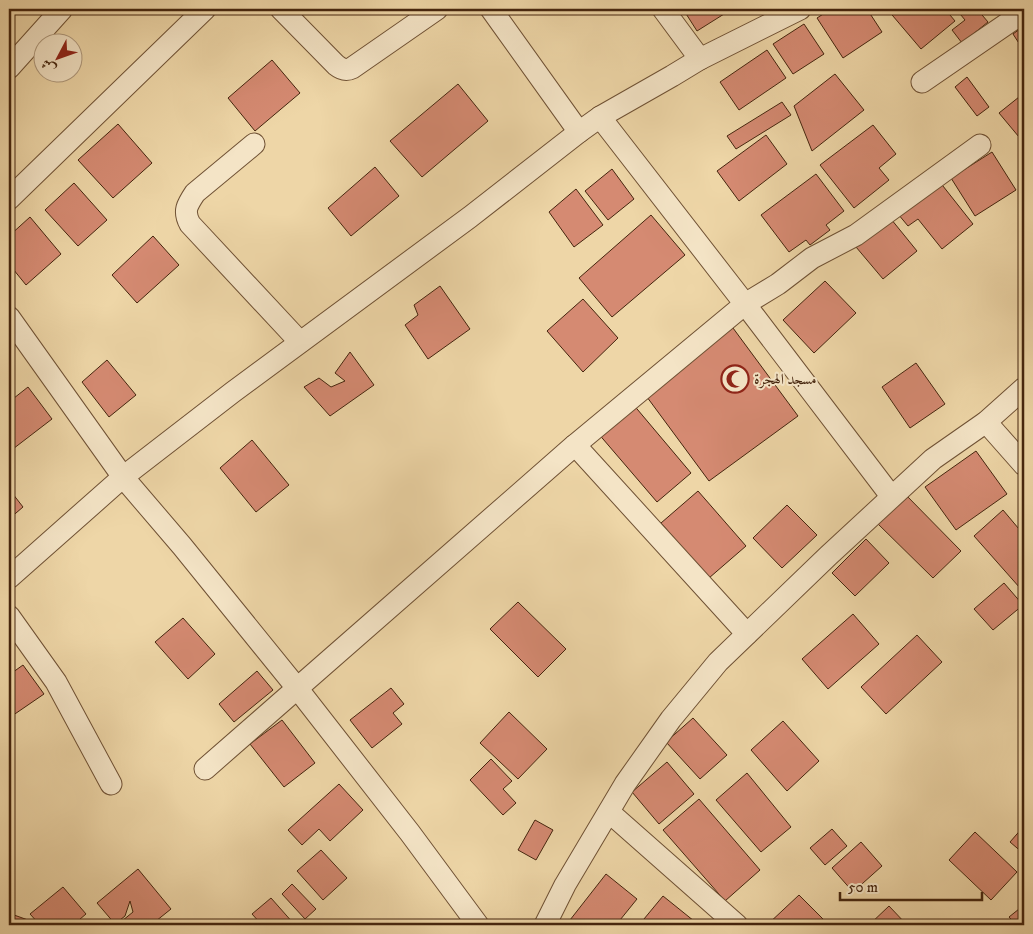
<svg xmlns="http://www.w3.org/2000/svg" width="1033" height="934" viewBox="0 0 1033 934" font-family="'IM FELL DW Pica',Amiri,serif">
<style>
.building{fill:#d58a72;stroke:#45250e}
.lines{fill:none;stroke-linecap:round;stroke-linejoin:round}
.minor-casing{stroke:#6f5134;stroke-width:23}
.minor{stroke:#f4e4c6;stroke-width:21}
.labels{text-anchor:middle;stroke-width:4;stroke-linejoin:round;paint-order:stroke}
.poi-label{font-size:15px;fill:#45250e;stroke:#f4e4c6;text-anchor:start}
</style>
<rect width="100%" height="100%" fill="#eed6a7"/>
<filter id="stains"><feTurbulence type="fractalNoise" baseFrequency=".004" numOctaves="4"/><feColorMatrix values="0 0 0 0 .2 0 0 0 0 .09 0 0 0 0 .02 0 0 0 .5 -.17"/></filter>
<radialGradient id="worn" r=".72"><stop offset=".6" stop-color="#630" stop-opacity="0"/><stop offset="1" stop-color="#630" stop-opacity=".3"/></radialGradient>
<g class="building">
<path d="M 683,9 L 732,9 L 697,31 Z"/>
<path d="M 831,9 L 867,9 L 882,32 L 843,58 L 817,18 Z"/>
<path d="M 887,9 L 945,9 L 955,21 L 921,49 Z"/>
<path d="M 956,9 L 977,9 L 988,22 L 962,43 L 952,30 L 965,20 Z"/>
<path d="M 804,24 L 824,54 L 793,74 L 773,44 Z"/>
<path d="M 1024,26 L 1024,51 L 1013,34 Z"/>
<path d="M 767,50 L 786,78 L 739,110 L 720,82 Z"/>
<path d="M 272,60 L 300,93 L 255,131 L 228,98 Z"/>
<path d="M 835,74 L 864,110 L 812,151 L 794,106 Z"/>
<path d="M 967,77 L 989,107 L 977,116 L 955,87 Z"/>
<path d="M 458,84 L 488,121 L 422,177 L 390,141 Z"/>
<path d="M 1024,93 L 1024,143 L 999,113 Z"/>
<path d="M 782,102 L 791,115 L 736,149 L 727,136 Z"/>
<path d="M 118,124 L 152,163 L 113,198 L 78,160 Z"/>
<path d="M 873,125 L 896,154 L 879,168 L 889,180 L 854,208 L 820,165 Z"/>
<path d="M 766,135 L 787,164 L 739,201 L 717,171 Z"/>
<path d="M 992,152 L 1016,190 L 975,216 L 951,178 Z"/>
<path d="M 375,167 L 399,196 L 351,236 L 328,208 Z"/>
<path d="M 612,169 L 634,199 L 608,220 L 585,191 Z"/>
<path d="M 816,174 L 844,211 L 826,225 L 830,230 L 810,245 L 806,240 L 789,252 L 761,215 Z"/>
<path d="M 939,181 L 973,224 L 942,249 L 918,219 L 908,226 L 898,214 Z"/>
<path d="M 74,183 L 107,220 L 78,246 L 45,210 Z"/>
<path d="M 576,189 L 603,225 L 574,247 L 549,212 Z"/>
<path d="M 651,215 L 685,255 L 612,317 L 579,278 Z"/>
<path d="M 30,217 L 61,254 L 26,285 L 9,264 L 9,236 Z"/>
<path d="M 891,219 L 917,251 L 883,279 L 856,247 Z"/>
<path d="M 153,236 L 179,265 L 137,303 L 112,275 Z"/>
<path d="M 825,281 L 856,313 L 814,353 L 783,320 Z"/>
<path d="M 440,286 L 470,329 L 428,359 L 405,325 L 418,315 L 414,305 Z"/>
<path d="M 583,299 L 618,338 L 583,372 L 547,331 Z"/>
<path d="M 733,328 L 798,416 L 709,481 L 644,393 Z"/>
<path d="M 350,352 L 374,385 L 330,416 L 304,387 L 319,378 L 331,387 L 345,381 L 335,373 Z"/>
<path d="M 107,360 L 136,395 L 109,417 L 82,382 Z"/>
<path d="M 916,363 L 945,404 L 910,428 L 882,387 Z"/>
<path d="M 28,387 L 52,419 L 9,452 L 9,402 Z"/>
<path d="M 632,403 L 691,473 L 657,502 L 597,432 Z"/>
<path d="M 252,440 L 289,485 L 256,512 L 220,468 Z"/>
<path d="M 976,451 L 1007,494 L 956,530 L 925,487 Z"/>
<path d="M 9,489 L 23,507 L 9,519 Z"/>
<path d="M 698,491 L 746,546 L 709,578 L 661,523 Z"/>
<path d="M 905,494 L 961,551 L 933,578 L 876,522 Z"/>
<path d="M 787,505 L 817,535 L 782,568 L 753,538 Z"/>
<path d="M 1003,510 L 1024,535 L 1024,584 L 1020,588 L 974,536 Z"/>
<path d="M 866,539 L 889,563 L 855,596 L 832,573 Z"/>
<path d="M 1004,583 L 1023,605 L 993,630 L 974,609 Z"/>
<path d="M 518,602 L 566,649 L 538,677 L 490,629 Z"/>
<path d="M 853,614 L 879,644 L 828,689 L 802,659 Z"/>
<path d="M 183,618 L 215,654 L 188,679 L 155,642 Z"/>
<path d="M 917,635 L 942,662 L 886,714 L 861,687 Z"/>
<path d="M 23,665 L 44,694 L 9,718 L 9,675 Z"/>
<path d="M 257,671 L 273,690 L 234,722 L 219,704 Z"/>
<path d="M 391,688 L 404,704 L 393,713 L 402,724 L 372,748 L 350,720 Z"/>
<path d="M 509,712 L 547,749 L 518,779 L 480,743 Z"/>
<path d="M 693,718 L 727,755 L 700,779 L 666,742 Z"/>
<path d="M 282,720 L 315,763 L 284,787 L 250,744 Z"/>
<path d="M 783,721 L 819,761 L 787,791 L 751,750 Z"/>
<path d="M 491,759 L 512,781 L 503,789 L 516,803 L 503,815 L 470,780 Z"/>
<path d="M 667,762 L 694,794 L 659,824 L 632,792 Z"/>
<path d="M 747,773 L 791,827 L 761,852 L 716,800 Z"/>
<path d="M 339,784 L 363,810 L 330,841 L 319,829 L 302,845 L 288,830 Z"/>
<path d="M 699,799 L 760,870 L 725,901 L 663,830 Z"/>
<path d="M 535,820 L 553,830 L 536,860 L 518,850 Z"/>
<path d="M 1024,826 L 1024,854 L 1010,842 Z"/>
<path d="M 832,829 L 847,846 L 825,865 L 810,848 Z"/>
<path d="M 975,832 L 1017,872 L 991,900 L 949,860 Z"/>
<path d="M 861,842 L 882,866 L 853,892 L 832,868 Z"/>
<path d="M 321,850 L 347,878 L 323,900 L 297,871 Z"/>
<path d="M 138,869 L 171,909 L 151,925 L 117,925 L 133,912 L 130,901 L 125,916 L 115,924 L 97,903 Z"/>
<path d="M 606,874 L 637,899 L 616,925 L 576,925 L 570,920 Z"/>
<path d="M 292,884 L 316,909 L 305,919 L 282,894 Z"/>
<path d="M 63,887 L 86,914 L 73,925 L 40,925 L 30,914 Z"/>
<path d="M 799,895 L 829,925 L 767,925 Z"/>
<path d="M 663,896 L 694,921 L 691,925 L 639,925 Z"/>
<path d="M 271,898 L 294,924 L 292,925 L 262,925 L 252,914 Z"/>
<path d="M 1024,905 L 1024,925 L 1016,925 L 1009,917 Z"/>
<path d="M 889,906 L 907,925 L 869,925 Z"/>
<path d="M 14,915 L 28,920 L 30,925 L 9,925 L 9,918 Z"/>
</g>
<g class="lines">
<g class="minor-casing">
<g id="minor">
<path d="M 281,9 L 336,65 C 341,69 346,71 352,68 L 437,9"/>
<path d="M 491,9 L 579,132"/>
<path d="M 663,9 L 700,59"/>
<path d="M 9,68 L 62,9"/>
<path d="M 922,82 L 1024,12"/>
<path d="M 254,144 L 195,193 C 187,205 183,211 190,224 L 300,342"/>
<path d="M 9,199 L 205,9"/>
<path d="M 9,317 L 123,477 L 182,546 L 297,688 L 410,833 L 478,925"/>
<path d="M 986,422 L 1024,465"/>
<path d="M 575,445 L 747,634"/>
<path d="M 891,496 L 745,304 L 778,284 L 812,258 L 856,235 L 980,145"/>
<path d="M 9,578 L 123,477 L 233,392 L 470,217 L 579,132 L 600,117 L 672,76 L 700,59 L 800,9"/>
<path d="M 9,616 L 56,682 L 111,784"/>
<path d="M 205,769 L 575,445 L 745,304 L 600,117"/>
<path d="M 609,812 L 737,925"/>
<path d="M 545,925 L 565,885 L 625,784 L 671,719 L 718,662 L 828,556 L 933,459 L 986,422 L 1024,388"/>
</g>
</g>
<use href="#minor" class="minor"/>
</g>
<defs>
<g id="mosque-ring" transform="scale(1.4375)"><circle r="9.5" fill="#f4e4c6" stroke="#8f2418" stroke-width="1.5"/><path d="M3.5-4.9A6 6 0 1 0 3.5 4.9A5 5 0 1 1 3.5-4.9Z" fill="#8f2418"/></g>
</defs>
<g fill-rule="evenodd">
<use href="#mosque-ring" x="735" y="379"/>
</g>
<g class="labels">
<g class="poi-label">
<text x="754" y="384">مسجد الهجرة</text>
</g>
</g>
<rect width="1033" height="934" fill="none" stroke="#eed6a7" stroke-width="30"/>
<rect x="10" y="10" width="1013" height="914" fill="none" stroke="#45250e" stroke-width="2.5"/>
<rect x="15" y="15" width="1003" height="904" fill="none" stroke="#45250e"/>
<g transform="translate(58 58) rotate(229)"><circle r="24" fill="#f4e4c6" stroke="#ae987c"/>
<path d="M0-4L9 19L0 12L-9 19Z" fill="#8f2418"/>
<text y="-8" font-size="14" font-weight="bold" text-anchor="middle" fill="#45250e">ش</text>
</g>
<path d="M840 892v8h142v-8" fill="none" stroke="#45250e" stroke-width="2.5"/>
<text x="848" y="892" font-size="15" fill="#45250e" stroke="#f4e4c6" stroke-width="4" paint-order="stroke">50 m</text>
<rect width="100%" height="100%" filter="url(#stains)"/>
<rect width="100%" height="100%" fill="url(#worn)"/>
</svg>
